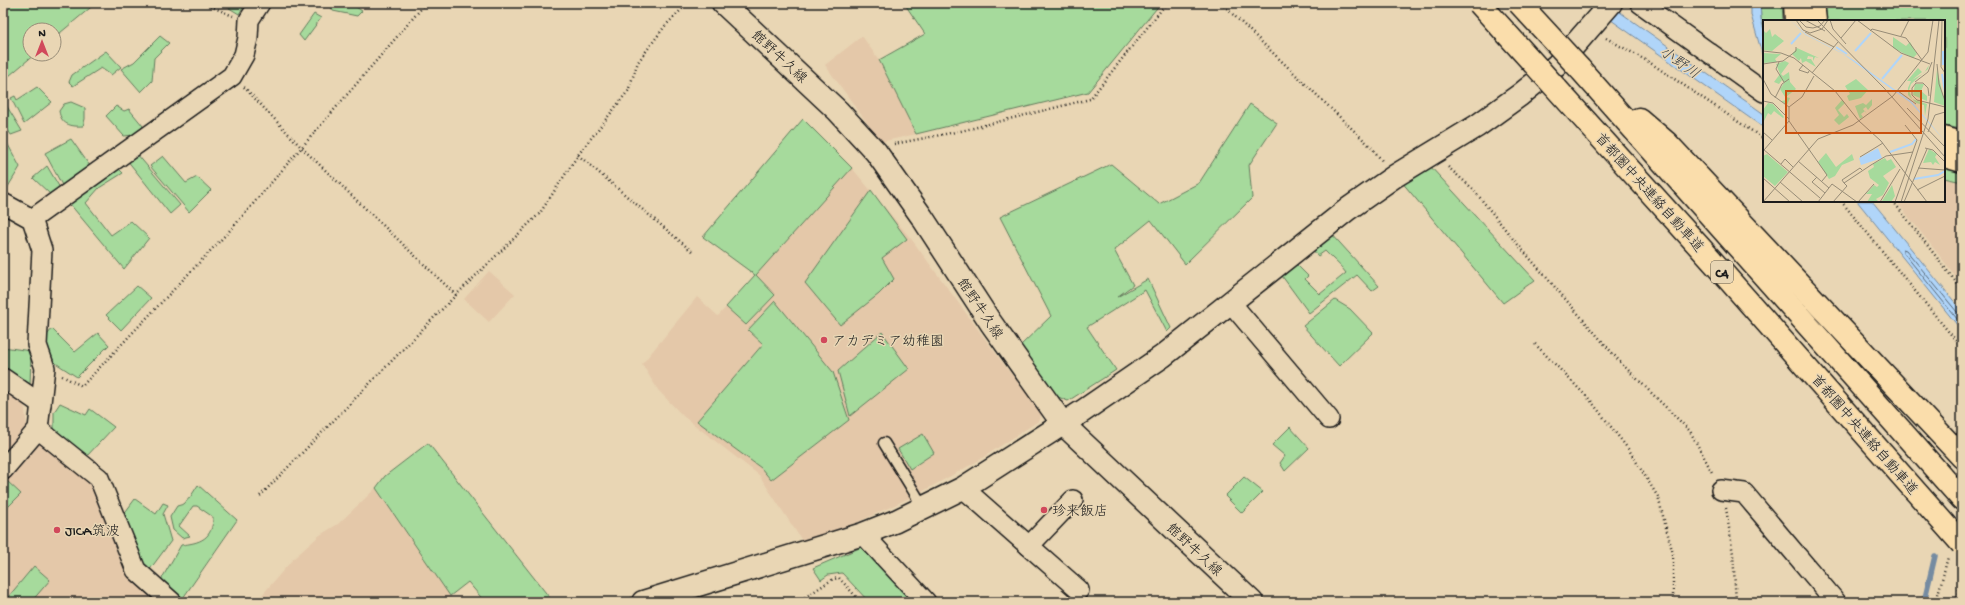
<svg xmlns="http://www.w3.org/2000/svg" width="1965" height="605" viewBox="0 0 1965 605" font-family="'Gochi Hand','Klee One',sans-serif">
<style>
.built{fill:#e4c8a9}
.green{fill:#a6da9c;stroke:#617b5c}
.water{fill:#b0d5f9;stroke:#758ba1}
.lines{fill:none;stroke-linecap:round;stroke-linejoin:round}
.shore{stroke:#576674;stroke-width:1}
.stream{stroke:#758ba1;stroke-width:5.5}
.lane-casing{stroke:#1c1c1c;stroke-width:13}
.street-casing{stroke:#1c1c1c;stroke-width:22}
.secondary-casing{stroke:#1c1c1c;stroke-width:25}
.highway-casing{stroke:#1c1c1c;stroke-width:25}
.path{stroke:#1c1c1c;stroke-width:2.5;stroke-dasharray:1 3;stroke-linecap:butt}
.lane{stroke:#e9d6b4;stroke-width:10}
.street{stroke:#e9d6b4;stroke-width:19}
.secondary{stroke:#e9d6b4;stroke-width:22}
.highway{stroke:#faddab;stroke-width:22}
.highway-bridge-casing{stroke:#1c1c1c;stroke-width:25;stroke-linecap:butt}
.highway-bridge{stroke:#faddab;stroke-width:22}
.poi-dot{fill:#d1495b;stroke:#e9d6b4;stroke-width:1.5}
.labels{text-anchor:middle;stroke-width:3;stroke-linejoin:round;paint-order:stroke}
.shield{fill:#e9d6b4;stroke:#5a544a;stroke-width:1}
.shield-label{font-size:13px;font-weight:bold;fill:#1c1c1c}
.street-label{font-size:14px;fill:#1c1c1c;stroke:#e9d6b4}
.poi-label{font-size:14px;fill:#1c1c1c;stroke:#e9d6b4;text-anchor:start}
.water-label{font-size:15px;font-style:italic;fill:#3a4148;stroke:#e9d6b4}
.inset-river{fill:none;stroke:#b0d5f9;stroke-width:2}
.inset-road{fill:none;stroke:#978c77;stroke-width:1}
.view{fill:#c9500e;fill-opacity:0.15;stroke:#c9500e;stroke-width:2}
.inset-edge{fill:none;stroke:#1c1c1c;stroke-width:2}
</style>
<rect width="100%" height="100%" fill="#e9d6b4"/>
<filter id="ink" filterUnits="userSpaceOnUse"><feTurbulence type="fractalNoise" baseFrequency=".025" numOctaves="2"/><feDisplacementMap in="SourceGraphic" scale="8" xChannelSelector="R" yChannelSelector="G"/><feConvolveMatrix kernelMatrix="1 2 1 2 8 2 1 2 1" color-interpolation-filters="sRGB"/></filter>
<g filter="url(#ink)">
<g class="built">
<path d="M 862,36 L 879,60 L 916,134 L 881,142 L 825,65 Z"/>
<path d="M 852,168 L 912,240 L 1008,370 L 1042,409 L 1040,420 L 976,462 L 916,495 L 858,522 L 803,542 L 759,475 L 683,416 L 658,390 L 642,364 L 697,297 L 718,316 Z"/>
<path d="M 1944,178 L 1962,182 L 1962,284 L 1896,201 L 1944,201 Z"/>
<path d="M 489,271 L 515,294 L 489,322 L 464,299 Z"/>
<path d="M 3,388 L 24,402 L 27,429 L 3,457 Z"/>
<path d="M 45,443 L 94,483 L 161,602 L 3,602 L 3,481 L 34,444 Z"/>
<path d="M 376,488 L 454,602 L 256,602 L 293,559 L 320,535 L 338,524 Z"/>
</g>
<g class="green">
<path d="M 3,3 L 96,3 L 54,38 L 54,30 L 30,30 L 30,54 L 35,54 L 3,81 Z"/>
<path d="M 221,3 L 246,3 L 239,14 Z"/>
<path d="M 329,3 L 350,3 L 362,11 L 357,16 L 333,11 Z"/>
<path d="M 904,3 L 1161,3 L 1088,92 L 916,134 L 879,60 L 925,34 Z"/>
<path d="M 1760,3 L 1782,3 L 1783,21 L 1764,21 L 1764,30 L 1761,19 Z"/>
<path d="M 1825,3 L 1957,3 L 1962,14 L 1962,129 L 1944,126 L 1944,21 L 1827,21 Z"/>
<path d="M 314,14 L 321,18 L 304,41 L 299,35 Z"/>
<path d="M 160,36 L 169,43 L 154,58 L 152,81 L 141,92 L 121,69 L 134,62 Z"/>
<path d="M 106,51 L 121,67 L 111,75 L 101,68 L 73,86 L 69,82 L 72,75 Z"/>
<path d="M 37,87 L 52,102 L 24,124 L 11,98 L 15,96 L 17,100 Z"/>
<path d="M 3,100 L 22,131 L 11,135 L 3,122 Z"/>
<path d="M 71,102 L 85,108 L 85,119 L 83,126 C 70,127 61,124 59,111 L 64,104 Z"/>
<path d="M 1250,104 L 1277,123 L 1249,165 L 1252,198 L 1185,264 L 1151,220 L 1114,250 L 1133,285 L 1117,297 L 1148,279 L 1171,328 L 1167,332 L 1145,290 L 1087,327 L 1116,370 L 1068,401 L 1051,394 L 1020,346 L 1051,316 L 1000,217 L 1111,164 L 1159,204 L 1199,183 Z"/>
<path d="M 116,106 L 124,111 L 129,109 L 143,126 L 134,135 L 124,136 L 106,116 Z"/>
<path d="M 803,119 L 852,168 L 756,275 L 775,295 L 746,325 L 726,307 L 755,275 L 703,237 Z"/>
<path d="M 6,134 L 6,141 L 20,167 L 3,195 L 3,136 Z"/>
<path d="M 71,139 L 90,166 L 63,187 L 45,153 Z"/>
<path d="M 137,154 L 180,205 L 170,214 L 127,160 Z"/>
<path d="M 163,156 L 186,183 L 197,177 L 211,190 L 189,212 L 150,166 Z"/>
<path d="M 1429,165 L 1535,280 L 1503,303 L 1401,181 Z"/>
<path d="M 47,166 L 60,188 L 50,194 L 33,178 Z"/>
<path d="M 118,168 L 123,173 L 99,188 L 86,203 L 111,235 L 131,221 L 149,238 L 124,269 L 69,203 Z"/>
<path d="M 1944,168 L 1962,172 L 1962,182 L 1944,178 Z"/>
<path d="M 871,190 L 907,239 L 882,258 L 894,279 L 879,294 L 840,325 L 805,283 Z"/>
<path d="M 1330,232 L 1379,286 L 1372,291 L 1357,275 L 1309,313 L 1282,276 L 1295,263 L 1308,276 L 1305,279 L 1320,294 L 1346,273 C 1340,264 1332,259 1325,251 L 1318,256 L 1312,249 Z"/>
<path d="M 137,286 L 151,298 L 121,330 L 106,315 Z"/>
<path d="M 1335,300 L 1350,309 L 1373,333 L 1339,366 L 1303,326 Z"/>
<path d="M 775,301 L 833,372 L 849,420 L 771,480 L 761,468 L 697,421 L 763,344 L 748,330 Z"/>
<path d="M 52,329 L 75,352 L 98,333 L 109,345 L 77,377 L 54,362 L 44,339 Z"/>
<path d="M 882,332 L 909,369 L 850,416 L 838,371 Z"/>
<path d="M 3,347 L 31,351 L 30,386 L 3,367 Z"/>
<path d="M 60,403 L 86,415 L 90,409 L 114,427 L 86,457 L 54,429 L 54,412 Z"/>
<path d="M 1290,427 L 1309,448 L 1285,471 L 1280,463 L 1285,456 L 1272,445 Z"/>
<path d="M 923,434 L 934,453 L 910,469 L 898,449 Z"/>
<path d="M 428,443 L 553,602 L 485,602 L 468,582 L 450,596 L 376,488 L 385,476 Z"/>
<path d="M 1244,477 L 1263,492 L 1242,513 L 1225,496 Z"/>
<path d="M 7,481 L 21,494 L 8,507 L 3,502 L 3,485 Z"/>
<path d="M 198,485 L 237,520 L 183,598 L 161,580 L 181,545 C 200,543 213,539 213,517 L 197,506 L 193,506 L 179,526 L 190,536 L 182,538 L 173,530 L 170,517 L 177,506 L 184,504 L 191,496 Z"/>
<path d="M 135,499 L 156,514 L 163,503 L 168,505 L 163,514 L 171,541 L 148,572 L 142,564 L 123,515 Z"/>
<path d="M 864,546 L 915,602 L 869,602 L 842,573 L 828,575 L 821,580 L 813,568 Z"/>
<path d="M 34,566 L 50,580 L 31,602 L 4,602 Z"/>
</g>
<g class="water">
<path d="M 1587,3 L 1607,3 L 1764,114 L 1764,128 Z"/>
<path d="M 1751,3 L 1760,3 L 1761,19 L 1764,30 L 1764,61 L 1751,15 Z"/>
<path d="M 1857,201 L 1872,201 L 1962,311 L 1962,331 Z"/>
</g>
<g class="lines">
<path class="shore" d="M 1962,314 L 1957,312 L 1906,250 L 1903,249 L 1903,252 L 1962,325"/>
<path class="stream" d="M 1924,602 L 1935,556"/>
<g class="lane-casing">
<path id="lane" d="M 884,443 L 916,495 L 921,508"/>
</g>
<g class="street-casing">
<g id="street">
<path d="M 1640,3 L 1764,92"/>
<path d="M 3,203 L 32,219 L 42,250 L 37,345 L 45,368 L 38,429 L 3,470"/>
<path d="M 32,219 L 232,76 L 244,55 L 248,38 L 249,20 L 260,3"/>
<path d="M 1231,303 L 1329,419"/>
<path d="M 3,378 L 41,404"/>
<path d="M 38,429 L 99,478 L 136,570 L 172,602"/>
<path d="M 963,488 L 1079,590"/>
<path d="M 1721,490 L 1744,493 L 1836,602"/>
<path d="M 863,534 L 926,602"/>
<path d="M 1029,546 L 1073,500"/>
</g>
</g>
<g class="secondary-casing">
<g id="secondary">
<path d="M 723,3 L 838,111 L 876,152 L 922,217 L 991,323 L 1063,424 L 1252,602"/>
<path d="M 643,602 L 863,534 L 896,521 L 963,488 L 1083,411 L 1163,356 L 1348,209 L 1395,176 L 1477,126 L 1520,95 L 1557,65 L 1611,3"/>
</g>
</g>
<g class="highway-casing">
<g id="highway">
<path d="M 1795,3 L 1796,21"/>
<path d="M 1813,3 L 1815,21"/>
<path d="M 1580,69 L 1962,499"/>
<path d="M 1639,119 L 1667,143 L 1962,457"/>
<path d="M 1944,138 L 1962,143"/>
<path d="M 1944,156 L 1962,161"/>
</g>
</g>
<g class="path">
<path d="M 203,3 L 233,16"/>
<path d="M 1221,3 L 1372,148 L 1383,162"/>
<path d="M 1606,38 L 1649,62 L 1764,139"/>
<path d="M 244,87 L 301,147 L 456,295"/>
<path d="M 894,144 L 961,131 L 1090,99 L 1162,9 L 1169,3"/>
<path d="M 578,155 L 694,253"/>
<path d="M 1448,167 L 1473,189 L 1513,239 L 1621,363 L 1690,431 L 1713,474"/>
<path d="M 1841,201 L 1962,348"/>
<path d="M 1893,201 L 1962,290"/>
<path d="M 1535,344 L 1591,401 L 1629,450 L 1658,497 L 1673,554 L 1673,602"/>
<path d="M 62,376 L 82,386 L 234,226 L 426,3"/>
<path d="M 260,496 L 456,295 L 540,213 L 578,155 L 628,91 L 638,62 L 665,26 L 688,3"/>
<path d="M 1726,508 L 1733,554 L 1736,602"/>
<path d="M 798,602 L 833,579 L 839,578 L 861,602"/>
<path d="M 1936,602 L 1948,557"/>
<path d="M 1956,602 L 1962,578"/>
</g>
<use href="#lane" class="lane"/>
<use href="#street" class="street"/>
<use href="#secondary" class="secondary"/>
<use href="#highway" class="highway"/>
<g class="highway-bridge-casing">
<g id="highway-bridge">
<path d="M 1479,3 L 1715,264 L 1962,544"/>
<path d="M 1519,3 L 1580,69"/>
</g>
</g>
<use href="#highway-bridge" class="highway-bridge"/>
</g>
</g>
<g class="poi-dot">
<circle cx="824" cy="340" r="4"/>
<circle cx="1044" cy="510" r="4"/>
<circle cx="57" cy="530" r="4"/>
</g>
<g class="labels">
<rect class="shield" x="1711" y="261" width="22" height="22" rx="3"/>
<g class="shield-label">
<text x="1722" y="277">C4</text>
</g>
<g class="street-label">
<text transform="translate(780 56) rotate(43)" y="5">館野牛久線</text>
<text transform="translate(1650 192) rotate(48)" y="5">首都圏中央連絡自動車道</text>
<text transform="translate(981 308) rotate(56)" y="5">館野牛久線</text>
<text transform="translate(1865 434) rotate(49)" y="5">首都圏中央連絡自動車道</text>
<text transform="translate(1195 549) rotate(43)" y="5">館野牛久線</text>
</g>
<g class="poi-label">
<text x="832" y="345">アカデミア幼稚園</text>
<text x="1052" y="515">珍来飯店</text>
<text x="65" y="535">JICA筑波</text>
</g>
<g class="water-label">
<text transform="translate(1680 62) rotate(35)" y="5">小野川</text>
</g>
</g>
<g transform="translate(1763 20)">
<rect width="182" height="182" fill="#e9d6b4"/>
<path d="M 7,9 L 9,17 L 12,14 L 21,21 L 9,31 L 0,30 L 0,10 L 3,13 ZM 130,17 L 143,26 L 147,22 L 154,34 L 150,38 L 130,28 ZM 34,28 L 56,38 L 52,37 L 50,41 L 50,37 L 45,36 L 44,39 L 48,39 L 53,47 L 43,41 L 39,43 L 38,38 L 36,41 L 29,34 ZM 0,33 L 18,34 L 12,39 L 14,42 L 0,43 ZM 22,41 L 26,43 L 18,54 L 20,56 L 26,52 L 27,62 L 33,69 L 23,77 L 27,78 L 24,85 L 18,81 L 24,80 L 17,69 L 21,63 L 19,60 L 16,64 L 11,62 L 17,54 L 13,44 ZM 166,45 L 165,49 L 148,64 L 146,70 L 149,79 L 164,84 L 162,96 L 161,85 L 153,83 L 145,75 L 145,68 L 148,61 L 144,61 L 155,48 L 159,52 L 149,60 L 161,53 ZM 174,49 L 182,83 L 182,86 L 171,82 ZM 93,59 L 105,70 L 98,78 L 86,81 L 84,76 L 87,74 L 82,66 ZM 152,64 L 161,64 L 158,71 L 164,76 L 164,81 L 150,75 ZM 109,79 L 109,85 L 105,90 L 103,87 L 100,89 L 104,94 L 102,91 L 98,94 L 100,97 L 97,99 L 92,86 L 100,83 L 103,85 ZM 79,80 L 82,83 L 75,90 L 81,97 L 84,94 L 86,97 L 76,105 L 71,100 L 76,95 L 72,88 ZM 5,83 L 10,84 L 21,97 L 20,98 L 11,91 L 8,95 L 5,93 L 0,103 L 0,90 ZM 166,129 L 174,134 L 172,137 L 177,145 L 172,142 L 170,145 L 168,142 L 160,143 ZM 63,133 L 73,147 L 89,134 L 91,140 L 79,145 L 72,156 L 66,159 L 55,142 ZM 4,134 L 25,152 L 12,166 L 0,156 L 0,136 ZM 122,138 L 124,141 L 128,139 L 133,147 L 120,156 L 126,163 L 120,175 L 113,179 L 116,182 L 104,182 L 109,174 L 103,174 L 111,165 L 114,167 L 116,165 L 107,158 L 105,151 L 111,147 L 110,144 ZM 129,165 L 132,176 L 128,182 L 119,181 Z" fill="#a6da9c"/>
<path d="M 27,0 L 44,15 L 77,32 L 92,41 L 149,82 L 182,121 L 148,83 L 80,34 L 43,15 ZM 115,128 L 119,138 L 98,145 L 96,138 Z" fill="#b0d5f9"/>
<path class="inset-river" d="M 28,24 L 38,13M 73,27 L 84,34M 92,31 L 108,13M 180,31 L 180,45M 179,54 L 182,72M 119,59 L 139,35M 127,132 L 149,124 L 153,119M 151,159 L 175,155 L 182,151"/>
<path class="inset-road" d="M 33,0 L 40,10 L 47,13 L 59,9 L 65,0M 36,0 L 43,7 L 50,8 L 57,6 L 62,0M 42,0 L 62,11M 54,0 L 121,68 L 182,137M 67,0 L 70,9 L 83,24M 94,0 L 138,33 L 167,44M 179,0 L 178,47 L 182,53M 107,11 L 109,9 L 143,18 L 159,40M 42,12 L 71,27M 138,16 L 146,0M 78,18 L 93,0M 0,31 L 18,33 L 31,38 L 72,71 L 96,101 L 118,121 L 164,182M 16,42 L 13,49 L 21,62M 0,44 L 20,41 L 33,31 L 33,27M 174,44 L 176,64 L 182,81M 40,45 L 36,50 L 45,53 L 46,51M 49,53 L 75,22M 0,59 L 8,74 L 26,87M 152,62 L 165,52 L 169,42M 135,71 L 153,84M 166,76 L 165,68 L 160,63 L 153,63 L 149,68 L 149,75 L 154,80 L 182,87M 12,78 L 19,64 L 26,59M 0,81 L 10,83 L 26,99M 26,87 L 39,77 L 51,56M 144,88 L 182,127M 26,101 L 64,155 L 59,161M 0,112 L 9,120M 165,112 L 172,95 L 182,92M 162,128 L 170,130 L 182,142M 0,129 L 57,178M 1,130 L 26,101 L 26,87M 97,137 L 120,123M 35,141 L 66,168M 18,144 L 22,139 L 30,147M 155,148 L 182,150M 54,157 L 49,162 L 62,173M 0,158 L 27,182M 17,162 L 40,182M 81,163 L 79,160 L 97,148 L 99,150M 154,170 L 182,156M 0,182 L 55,119 L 90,105 L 130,76 L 165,32 L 170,0M 55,182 L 69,164 L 94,182M 70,182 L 84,166 L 81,163 L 108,145 L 123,136 L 150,132M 95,182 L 111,164M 117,182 L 137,149M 132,182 L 154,120 L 142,105M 138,182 L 165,99 L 176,0M 141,182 L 164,129"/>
<path class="view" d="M 23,71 L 158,71 L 158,113 L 23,113 Z"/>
<rect width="182" height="182" class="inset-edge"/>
</g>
<rect width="1965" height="605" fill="none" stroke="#e9d6b4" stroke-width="16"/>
<rect x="8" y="8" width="1949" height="589" fill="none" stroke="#1c1c1c" stroke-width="1.5" filter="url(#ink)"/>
<g transform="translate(42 42)"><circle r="19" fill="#e9d6b4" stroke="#978c77"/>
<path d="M0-3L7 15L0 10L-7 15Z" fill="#d1495b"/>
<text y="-6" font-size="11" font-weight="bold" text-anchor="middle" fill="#1c1c1c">N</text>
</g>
</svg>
